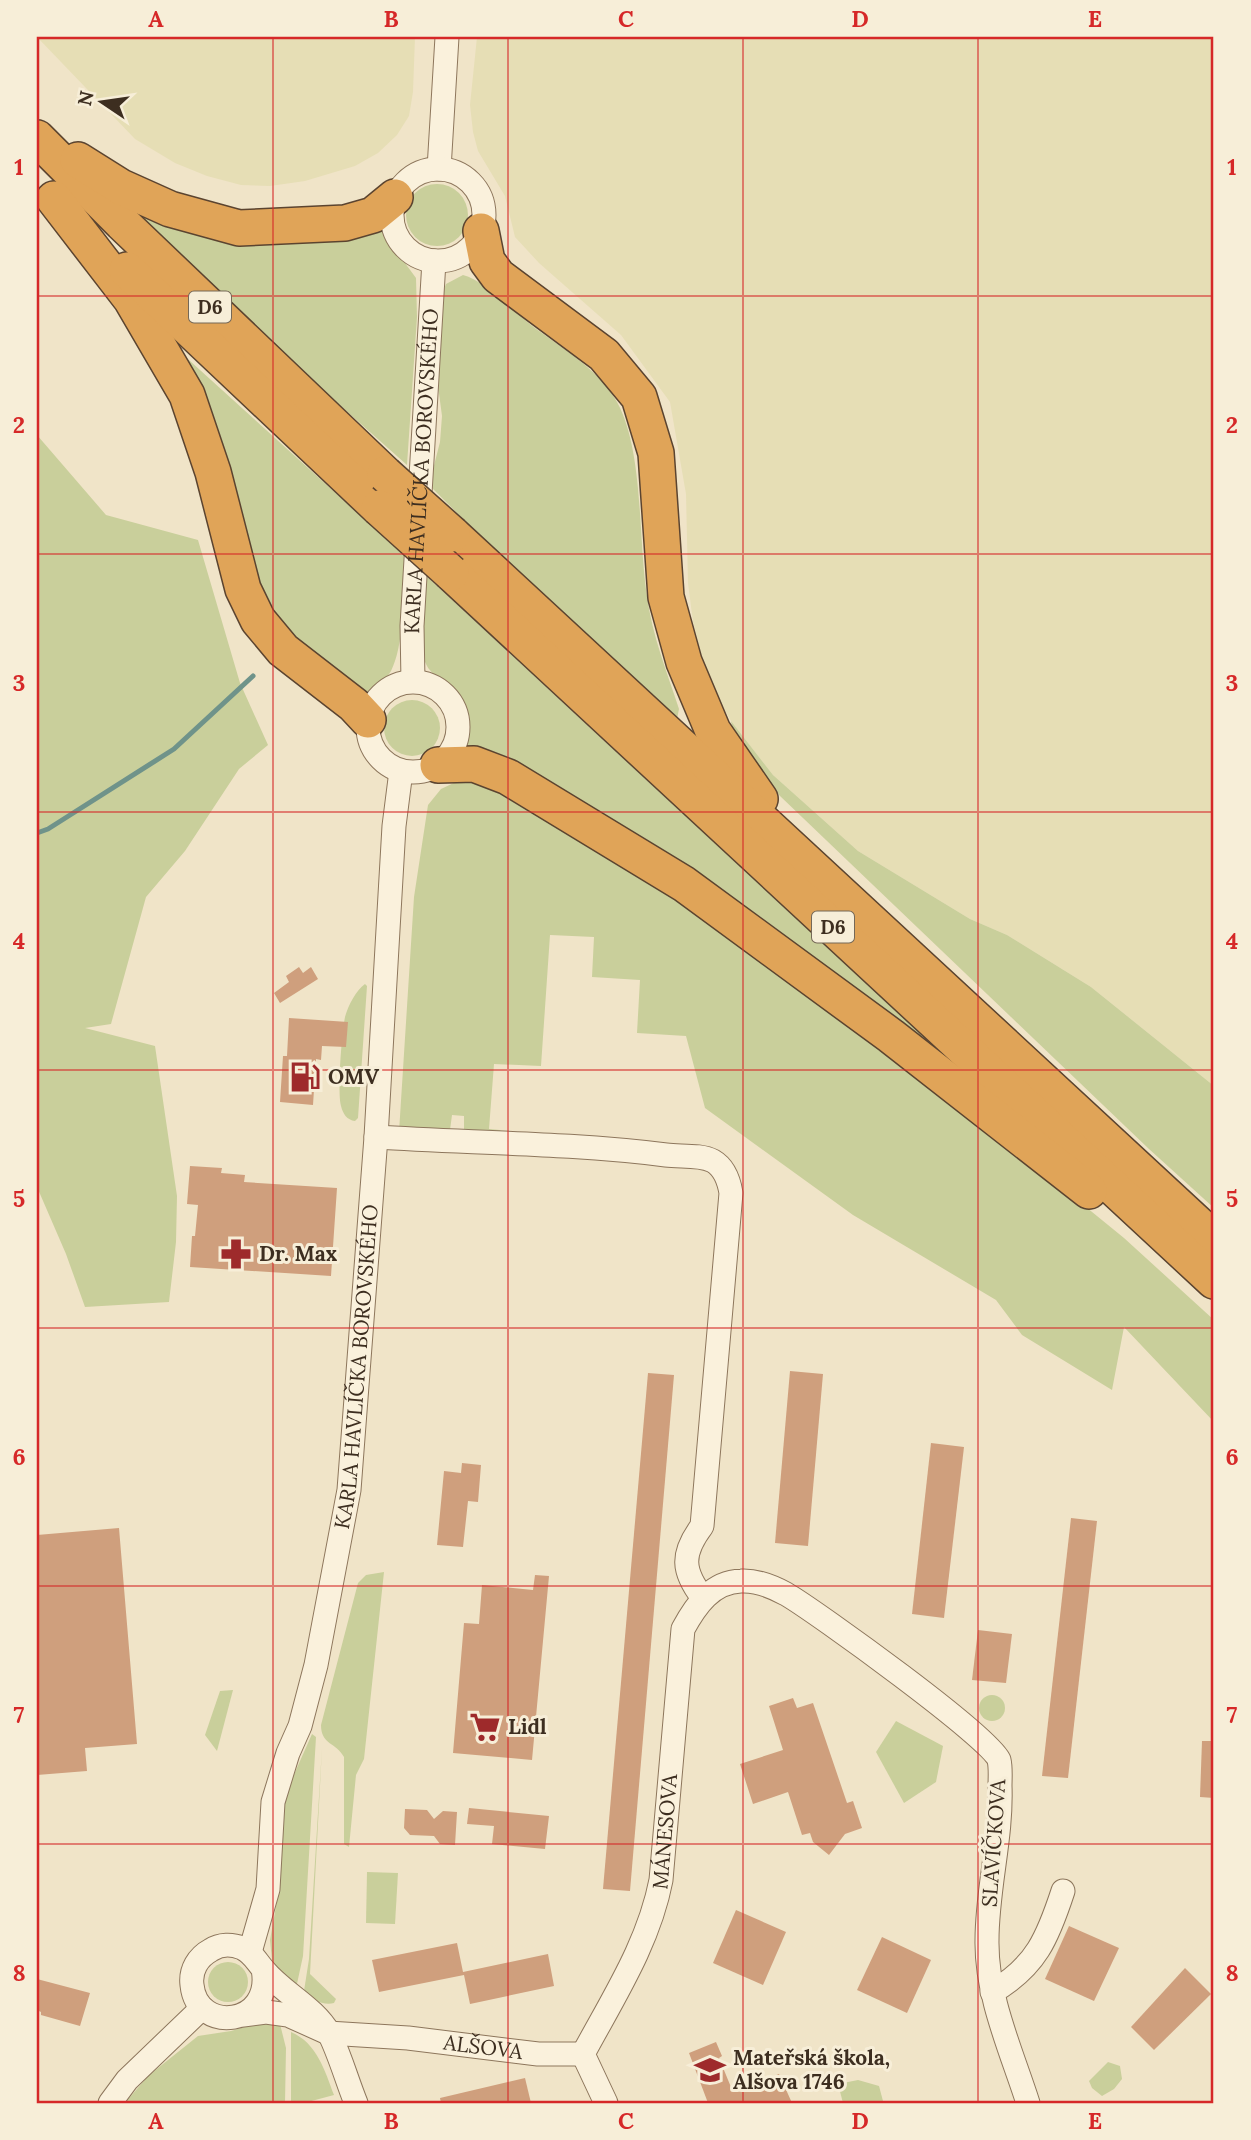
<svg xmlns="http://www.w3.org/2000/svg" width="1251" height="2140" viewBox="0 0 1251 2140" font-family="Lora,serif">
<style>
.farmland{fill:#e6deb5}
.green{fill:#c9cf9b}
.lines{fill:none;stroke-linecap:round;stroke-linejoin:round}
.stream{stroke:#6f938a;stroke-width:5}
.building{fill:#cf9f7d}
.minor-casing{stroke:#8d765c;stroke-width:25}
.highway-casing{stroke:#5b4430;stroke-width:38}
.minor{stroke:#faf1dc;stroke-width:23}
.highway{stroke:#e0a458;stroke-width:35}
.highway-bridge-casing{stroke:#5b4430;stroke-width:38;stroke-linecap:butt}
.highway-bridge{stroke:#e0a458;stroke-width:35}
.grid{fill:none;stroke:#d62828;stroke-width:2;stroke-opacity:0.55}
.labels{text-anchor:middle;stroke-width:6;stroke-linejoin:round;paint-order:stroke}
.shield{fill:#f7eed8;stroke:#756857;stroke-width:2}
.shield-label{font-size:19px;font-weight:bold;fill:#3d2e20}
.street-label{font-size:21px;fill:#3d2e20;stroke:#f7eed8}
.poi-label{font-size:21px;font-weight:bold;fill:#3d2e20;stroke:#f7eed8;text-anchor:start}
.neatline{fill:none;stroke:#d62828;stroke-width:2.5}
.grid-label{font-size:23px;text-anchor:middle;font-weight:bold;fill:#d62828}
</style>
<rect width="100%" height="100%" fill="#f0e4c8"/>
<g class="farmland">
<path d="M 37,37 L 415,37 L 413,92 L 409,116 L 397,135 L 378,153 L 355,166 L 305,181 L 270,186 L 241,185 L 207,176 L 175,163 L 135,139 Z"/>
<path d="M 477,37 L 1214,37 L 1214,1086 L 1091,987 L 1007,935 L 970,919 L 858,851 L 773,775 L 731,721 L 715,693 L 702,657 L 693,622 L 688,583 L 686,494 L 670,402 L 621,335 L 539,263 L 515,237 L 505,196 L 478,151 L 473,132 L 470,105 Z"/>
</g>
<g class="green">
<circle cx="437" cy="215" r="31"/>
<path d="M 131,209 L 215,235 L 292,244 L 336,239 L 377,228 L 384,229 L 391,244 L 416,278 L 417,317 L 407,465 L 280,352 Z"/>
<path d="M 463,275 C 484,280 512,310 531,325 C 560,347 599,369 617,402 C 644,451 638,540 647,596 C 652,635 667,672 679,709 L 677,719 L 539,595 L 429,485 L 440,442 L 442,416 L 436,371 L 440,300 L 446,284 Z"/>
<path d="M 179,351 L 404,555 C 404,586 405,644 391,671 C 386,680 375,687 368,694 L 267,618 Z"/>
<path d="M 37,435 L 106,515 L 198,540 L 240,683 L 268,745 L 239,769 L 185,851 L 146,897 L 111,1024 L 85,1028 L 155,1046 L 177,1196 L 176,1242 L 169,1302 L 85,1307 L 66,1254 L 37,1187 Z"/>
<path d="M 424,574 L 977,1086 L 496,754 L 464,744 C 471,716 462,702 442,682 C 438,677 430,672 427,666 C 413,641 423,602 424,574 Z"/>
<circle cx="412" cy="728" r="28"/>
<path d="M 731,721 L 773,775 L 858,851 L 970,919 L 1007,935 L 1091,987 L 1214,1086 L 1214,1208 L 1149,1149 L 780,796 L 734,736 Z"/>
<path d="M 483,780 L 718,920 L 984,1124 L 1124,1238 L 1214,1320 L 1214,1422 L 1124,1327 L 1112,1390 L 1022,1335 L 996,1300 L 853,1215 L 705,1108 L 686,1036 L 637,1033 L 640,980 L 592,977 L 594,937 L 550,935 L 541,1066 L 494,1064 L 489,1129 L 500,1130 L 502,1133 L 464,1131 L 464,1116 L 452,1115 L 450,1130 L 399,1132 L 414,897 L 428,805 L 441,789 L 458,781 L 479,783 Z"/>
<path d="M 365,984 L 367,986 L 358,1118 L 355,1121 C 347,1120 343,1114 341,1106 C 337,1092 342,1032 345,1017 C 348,1006 356,990 365,984 Z"/>
<path d="M 384,1572 L 364,1759 L 356,1775 L 349,1847 L 344,1844 L 344,1757 C 336,1742 321,1745 321,1725 L 358,1583 L 366,1575 Z"/>
<path d="M 233,1690 L 217,1751 L 205,1735 L 220,1691 Z"/>
<circle cx="992" cy="1708" r="13"/>
<path d="M 896,1721 L 943,1746 L 936,1782 L 904,1803 L 876,1752 Z"/>
<path d="M 312,1734 L 316,1737 L 303,1956 L 295,1993 L 278,1974 L 272,1960 L 270,1940 L 278,1895 L 284,1797 Z"/>
<path d="M 322,1748 L 310,1974 L 336,1999 L 334,2003 C 324,2006 311,2000 304,1991 L 309,1959 Z"/>
<path d="M 367,1872 L 398,1873 L 395,1924 L 366,1923 Z"/>
<circle cx="228" cy="1982" r="20"/>
<path d="M 279,2020 L 286,2048 L 285,2103 L 125,2103 L 148,2076 L 198,2036 L 231,2031 L 265,2021 Z"/>
<path d="M 291,2032 C 317,2043 325,2071 334,2095 L 304,2103 L 291,2103 Z"/>
<path d="M 1108,2062 L 1120,2066 L 1122,2079 L 1114,2089 L 1102,2096 L 1092,2088 L 1089,2081 Z"/>
<path d="M 858,2080 L 879,2086 L 883,2101 L 843,2103 L 838,2084 Z"/>
</g>
<g class="lines">
<path class="stream" d="M 37,833 L 48,829 L 174,749 L 253,676"/>
</g>
<g class="building">
<path d="M 299,967 L 303,973 L 311,967 L 318,979 L 280,1003 L 274,993 L 289,982 L 286,976 Z"/>
<path d="M 289,1018 L 348,1022 L 346,1047 L 322,1046 L 321,1060 L 316,1059 L 313,1105 L 280,1102 L 283,1056 L 287,1056 Z"/>
<path d="M 190,1166 L 222,1168 L 221,1173 L 245,1175 L 244,1182 L 337,1188 L 331,1276 L 190,1267 L 192,1236 L 195,1236 L 198,1205 L 187,1204 Z"/>
<path d="M 790,1371 L 823,1374 L 808,1546 L 775,1543 Z"/>
<path d="M 648,1373 L 674,1375 L 630,1891 L 603,1889 Z"/>
<path d="M 931,1443 L 964,1447 L 944,1618 L 912,1614 Z"/>
<path d="M 462,1463 L 481,1465 L 478,1502 L 468,1501 L 463,1547 L 437,1545 L 444,1471 L 461,1473 Z"/>
<path d="M 1071,1518 L 1097,1521 L 1068,1778 L 1042,1776 Z"/>
<path d="M 119,1528 L 137,1744 L 85,1748 L 87,1771 L 37,1775 L 37,1535 Z"/>
<path d="M 535,1575 L 549,1576 L 532,1760 L 453,1753 L 464,1623 L 479,1624 L 482,1585 L 533,1590 Z"/>
<path d="M 978,1630 L 1012,1634 L 1006,1683 L 972,1680 Z"/>
<path d="M 793,1698 L 797,1708 L 813,1703 L 847,1803 L 853,1801 L 862,1828 L 845,1834 L 829,1855 L 813,1842 L 810,1833 L 802,1835 L 788,1792 L 753,1804 L 740,1764 L 783,1750 L 769,1706 Z"/>
<path d="M 1202,1741 L 1214,1741 L 1214,1798 L 1200,1797 Z"/>
<path d="M 469,1808 L 549,1816 L 545,1849 L 492,1844 L 494,1826 L 467,1824 Z"/>
<path d="M 405,1809 L 427,1810 L 434,1819 L 443,1811 L 457,1812 L 455,1845 L 440,1844 L 434,1836 L 410,1835 L 404,1828 Z"/>
<path d="M 736,1910 L 786,1932 L 763,1985 L 713,1963 Z"/>
<path d="M 1069,1926 L 1119,1948 L 1094,2001 L 1045,1979 Z"/>
<path d="M 882,1937 L 931,1960 L 907,2013 L 857,1990 Z"/>
<path d="M 457,1943 L 463,1972 L 548,1954 L 554,1986 L 470,2004 L 464,1975 L 379,1992 L 372,1960 Z"/>
<path d="M 1185,1968 L 1211,1994 L 1154,2050 L 1131,2027 Z"/>
<path d="M 37,1979 L 90,1993 L 80,2026 L 41,2015 L 41,2012 L 37,2010 Z"/>
<path d="M 716,2042 L 722,2056 L 719,2058 L 733,2092 L 779,2074 L 792,2103 L 708,2103 L 689,2053 Z"/>
<path d="M 525,2078 L 531,2103 L 441,2103 L 440,2098 Z"/>
</g>
<g class="lines">
<g class="minor-casing">
<g id="minor">
<path d="M 439,169 L 447,37"/>
<circle cx="438" cy="215" r="46"/>
<path id="s1" d="M 413,681 L 412,626 L 434,261"/>
<circle cx="413" cy="727" r="45"/>
<path d="M 376,1137 C 472,1143 570,1143 666,1155 C 680,1157 700,1154 713,1161 C 725,1168 729,1181 731,1193 L 702,1526 C 681,1554 682,1571 703,1598"/>
<path id="s2" d="M 250,1952 L 268,1889 L 273,1802 L 288,1753 L 300,1726 L 316,1665 L 349,1490 L 376,1137 L 394,826 L 401,771"/>
<path d="M 263,1969 C 274,2026 197,2035 192,1985 C 190,1970 198,1957 211,1950 C 220,1944 232,1944 242,1948 C 253,1953 256,1961 264,1970 C 283,1993 314,2007 329,2033 C 340,2055 347,2081 356,2103"/>
<path d="M 992,1992 C 1036,1967 1048,1937 1063,1891"/>
<path id="s3" d="M 243,2015 L 266,2012 L 288,2015 L 328,2033 L 408,2038 L 538,2054 L 583,2054"/>
<path id="s4" d="M 583,2054 C 613,1998 649,1943 661,1880 L 683,1629 C 696,1605 712,1582 741,1581 C 757,1580 773,1587 786,1594 C 814,1610 994,1740 999,1760 C 1001,1768 1000,1778 1000,1786 C 1002,1838 987,1888 987,1940 C 986,1996 1011,2050 1028,2103"/>
<path d="M 583,2054 L 606,2103"/>
<path d="M 110,2103 L 127,2080 L 202,2008"/>
</g>
</g>
<g class="highway-casing">
<g id="highway">
<path d="M 37,138 L 122,223 L 385,474"/>
<path d="M 78,160 L 121,187 L 170,209 L 239,228 L 345,223 L 373,215 L 395,197"/>
<path d="M 54,199 L 131,299 L 187,395 L 213,472 L 243,589 L 258,620 L 283,650 L 354,705 L 368,720"/>
<path d="M 481,231 L 487,261 L 498,276 L 604,355 L 639,397 L 656,453 L 666,597 L 684,662 L 713,731 L 760,799"/>
<path d="M 127,270 L 379,508"/>
<path d="M 452,534 L 1214,1239"/>
<path d="M 451,573 L 1214,1281"/>
<path d="M 438,765 L 474,764 L 508,777 L 684,884 L 891,1036 L 1089,1191"/>
</g>
</g>
<use href="#minor" class="minor"/>
<use href="#highway" class="highway"/>
<g class="highway-bridge-casing">
<g id="highway-bridge">
<path d="M 385,474 L 452,534"/>
<path d="M 379,508 L 451,573"/>
</g>
</g>
<use href="#highway-bridge" class="highway-bridge"/>
</g>
<path class="grid" d="M 273,37 L 273,2103M 508,37 L 508,2103M 743,37 L 743,2103M 978,37 L 978,2103M 37,296 L 1214,296M 37,554 L 1214,554M 37,812 L 1214,812M 37,1070 L 1214,1070M 37,1328 L 1214,1328M 37,1586 L 1214,1586M 37,1844 L 1214,1844"/>
<defs>
<g id="fuel-bare" transform="scale(2.415)"><path d="M-5.5-6h7V0h2V4h1.3V-2.5L3-4.5l.8-.8L6-3V5H2.5V1h-1V6h-7ZM-4.2-4.7v3.2H.2V-4.7Z" fill="#9e2a2b" stroke="#f7eed8" stroke-width="2.5" paint-order="stroke"/></g>
<g id="pharmacy-bare" transform="scale(2.415)"><path d="M-2-6h4v4h4v4h-4v4h-4v-4h-4v-4h4Z" fill="#9e2a2b" stroke="#f7eed8" stroke-width="2.5" paint-order="stroke"/></g>
<g id="supermarket-bare" transform="scale(2.415)"><path d="M-6-5.5h2.5l.6 2H6L4.5 2H-2.5L-4.4-4H-6ZM-1.5 3.2a1.3 1.3 0 1 0 .1 0ZM3 3.2a1.3 1.3 0 1 0 .1 0Z" fill="#9e2a2b" stroke="#f7eed8" stroke-width="2.5" paint-order="stroke"/></g>
<g id="school-bare" transform="scale(2.415)"><path d="M0-5L7-2L0 1L-7-2ZM-4 1L0 2.5L4 1V4Q0 6-4 4Z" fill="#9e2a2b" stroke="#f7eed8" stroke-width="2.5" paint-order="stroke"/></g>
</defs>
<g fill-rule="evenodd">
<use href="#fuel-bare" x="305" y="1077"/>
<use href="#pharmacy-bare" x="236" y="1254"/>
<use href="#supermarket-bare" x="485" y="1727"/>
<use href="#school-bare" x="710" y="2070"/>
</g>
<g class="labels">
<g class="shield">
<rect x="189" y="291.5" width="42" height="31" rx="5"/>
<rect x="812" y="911.5" width="42" height="31" rx="5"/>
</g>
<g class="shield-label">
<text x="210" y="314">D6</text>
<text x="833" y="934">D6</text>
</g>
<g class="street-label">
<text dy="7" stroke="none"><textPath href="#s1" startOffset="210">KARLA HAVLÍČKA BOROVSKÉHO</textPath></text>
<text dy="7" stroke="none"><textPath href="#s2" startOffset="598">KARLA HAVLÍČKA BOROVSKÉHO</textPath></text>
<text dy="7" stroke="none"><textPath href="#s4" startOffset="240">MÁNESOVA</textPath></text>
<text transform="translate(994 1843) rotate(-86)" y="7">SLAVÍČKOVA</text>
<text dy="7" stroke="none"><textPath href="#s3" startOffset="245">ALŠOVA</textPath></text>
</g>
<g class="poi-label">
<text x="328" y="1084">OMV</text>
<text x="259" y="1261">Dr. Max</text>
<text x="508" y="1734">Lidl</text>
<text x="733" y="2065">Mateřská škola,<tspan x="733" dy="24">Alšova 1746</tspan></text>
</g>
</g>
<rect width="1251" height="2140" fill="none" stroke="#f7eed8" stroke-width="77"/>
<g transform="translate(102 102) rotate(283)" stroke="#f7eed8" stroke-width="5" paint-order="stroke">
<path d="M0-5L12 26L0 18L-12 26Z" fill="#3d2e20"/>
<text y="-10" font-size="19" font-weight="bold" text-anchor="middle" fill="#3d2e20">N</text>
</g>
<rect x="38" y="38" width="1174" height="2064" class="neatline"/>
<g class="grid-label">
<text x="156" y="27">A</text>
<text x="391" y="27">B</text>
<text x="626" y="27">C</text>
<text x="860" y="27">D</text>
<text x="1095" y="27">E</text>
<text x="19" y="175">1</text>
<text x="1232" y="175">1</text>
<text x="19" y="433">2</text>
<text x="1232" y="433">2</text>
<text x="19" y="691">3</text>
<text x="1232" y="691">3</text>
<text x="19" y="949">4</text>
<text x="1232" y="949">4</text>
<text x="19" y="1207">5</text>
<text x="1232" y="1207">5</text>
<text x="19" y="1465">6</text>
<text x="1232" y="1465">6</text>
<text x="19" y="1723">7</text>
<text x="1232" y="1723">7</text>
<text x="19" y="1981">8</text>
<text x="1232" y="1981">8</text>
<text x="156" y="2129">A</text>
<text x="391" y="2129">B</text>
<text x="626" y="2129">C</text>
<text x="860" y="2129">D</text>
<text x="1095" y="2129">E</text>
</g>
</svg>
